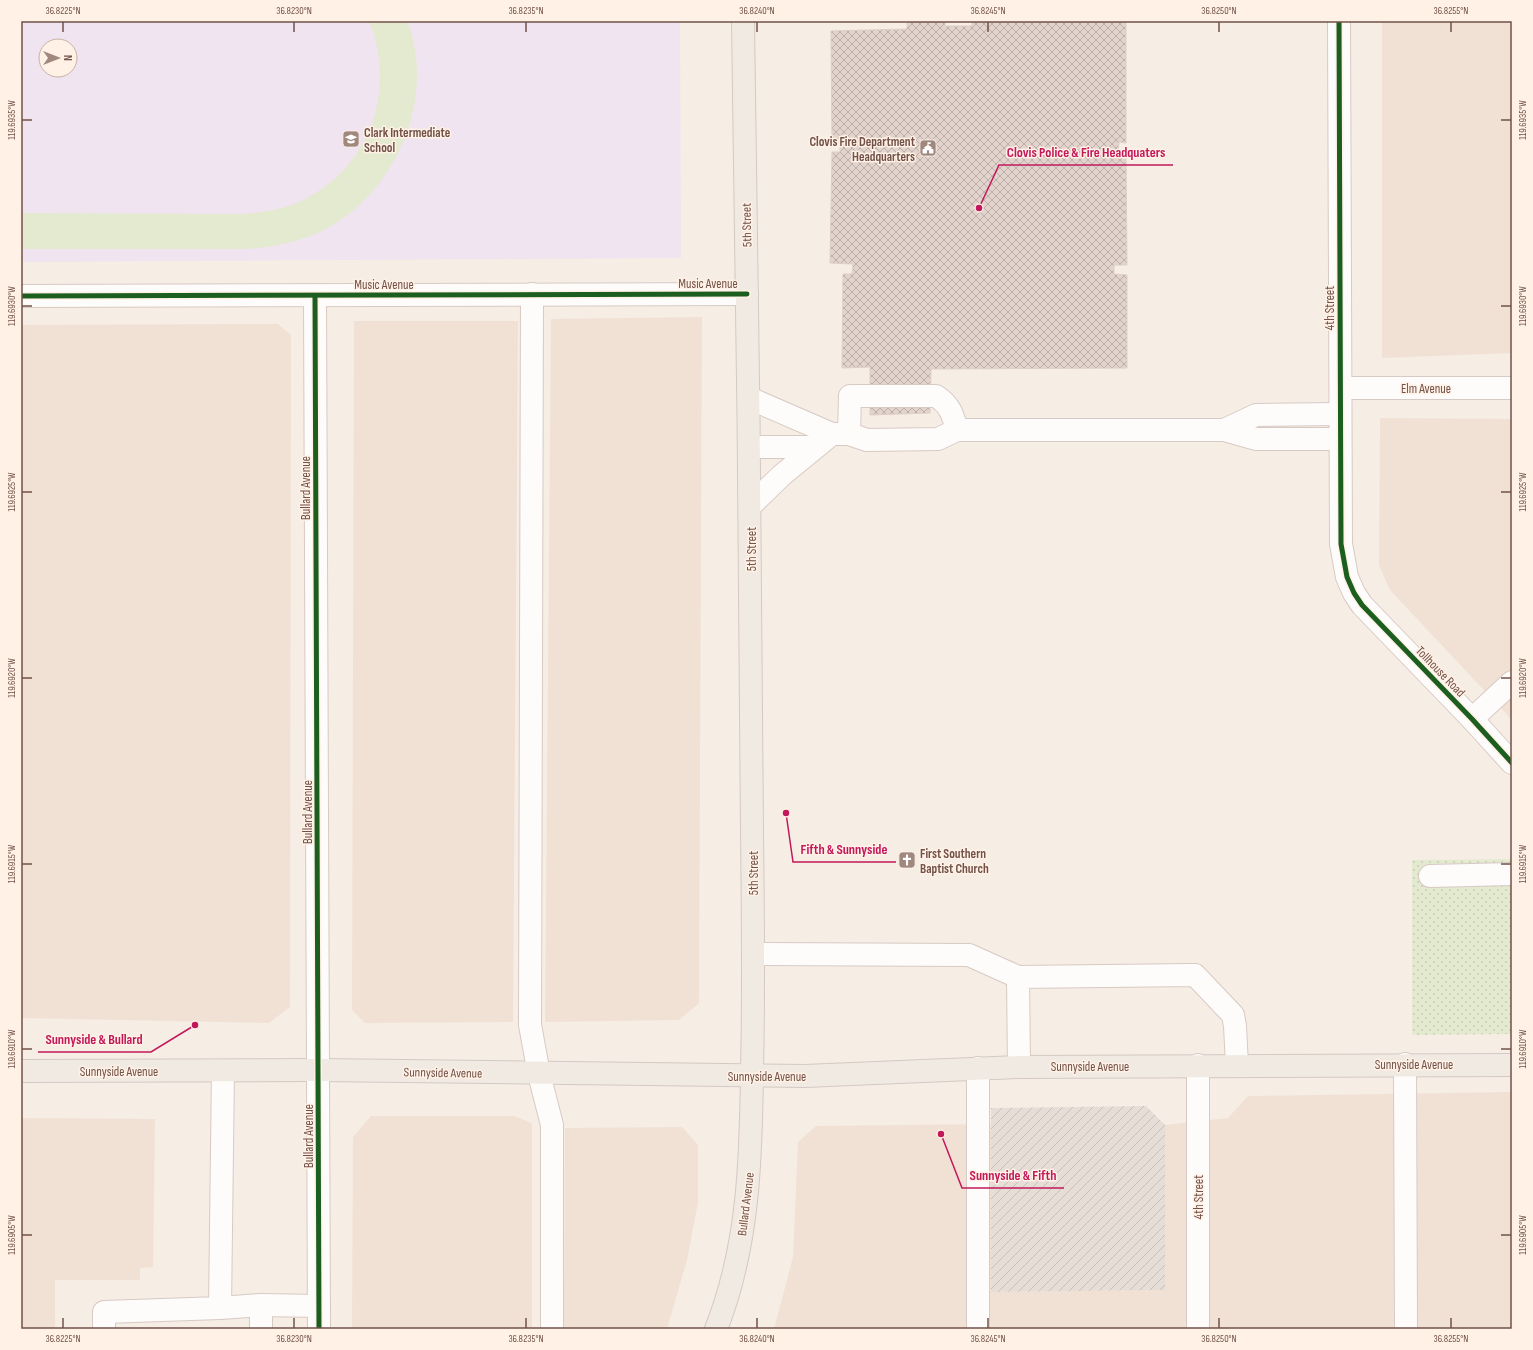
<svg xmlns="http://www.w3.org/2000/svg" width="1533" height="1350" viewBox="0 0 1533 1350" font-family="'Sofia Sans Condensed',sans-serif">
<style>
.residential{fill:#f1e1d5}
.industrial{fill:url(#industrial-furrows)}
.education{fill:#efe4ef;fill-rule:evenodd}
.grass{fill:url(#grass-dots)}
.pitch{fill:#e4ead0}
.building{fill:url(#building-cross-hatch);stroke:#decfc8}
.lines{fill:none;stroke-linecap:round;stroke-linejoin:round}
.minor-casing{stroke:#d7cac4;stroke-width:24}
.major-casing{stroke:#d4c9c3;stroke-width:24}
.minor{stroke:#fefcfb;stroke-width:22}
.major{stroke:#f1eae3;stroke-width:22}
.cycleway-casing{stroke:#fff1e5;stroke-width:8}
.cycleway{stroke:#1b5e20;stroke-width:5}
.ticks{fill:none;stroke:#715148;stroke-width:1.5}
.labels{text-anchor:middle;stroke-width:3;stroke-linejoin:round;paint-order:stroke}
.poi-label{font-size:13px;font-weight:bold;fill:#715148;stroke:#fff1e5;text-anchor:start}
.street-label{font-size:13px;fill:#715148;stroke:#fff1e5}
.leader{fill:none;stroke:#c2185b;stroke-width:1.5}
.callout-dot{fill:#c2185b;stroke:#fff1e5;stroke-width:1.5}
.callout-label{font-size:14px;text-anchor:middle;font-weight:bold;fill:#c2185b;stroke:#fff1e5;stroke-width:3;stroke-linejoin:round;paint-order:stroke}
.neatline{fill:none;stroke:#715148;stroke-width:1.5}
.ticks-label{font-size:10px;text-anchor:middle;fill:#715148}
</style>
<defs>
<pattern id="industrial-furrows" width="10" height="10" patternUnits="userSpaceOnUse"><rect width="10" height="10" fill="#e7ddd7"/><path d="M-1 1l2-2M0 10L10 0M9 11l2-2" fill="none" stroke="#c9bfba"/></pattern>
<pattern id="grass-dots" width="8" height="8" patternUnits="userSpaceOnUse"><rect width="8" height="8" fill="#e4ead0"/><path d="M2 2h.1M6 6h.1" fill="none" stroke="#c7cab4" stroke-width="1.8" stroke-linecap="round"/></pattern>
<pattern id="building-cross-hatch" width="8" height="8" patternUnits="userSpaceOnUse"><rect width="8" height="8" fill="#e2d4cd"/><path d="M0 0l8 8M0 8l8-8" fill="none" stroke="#bcaea8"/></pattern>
</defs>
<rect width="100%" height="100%" fill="#f6ede5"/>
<g class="residential">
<path d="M 1382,21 L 1512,21 L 1512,353 L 1382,358 Z"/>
<path d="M 702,317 L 699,1003 L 679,1020 L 545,1022 L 551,319 Z"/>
<path d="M 354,321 L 518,321 L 513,1022 L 365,1023 L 352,1010 Z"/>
<path d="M 278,324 L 291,335 L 290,1007 L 269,1023 L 21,1018 L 21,325 Z"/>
<path d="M 1380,418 L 1512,419 L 1512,720 L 1390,590 L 1379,565 Z"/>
<path d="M 1512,1092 L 1512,1329 L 774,1329 L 793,1257 L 798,1142 L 816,1126 L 991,1124 L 991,1292 L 1165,1290 L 1165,1125 L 1228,1118 L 1248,1096 Z"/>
<path d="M 371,1116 L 514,1116 L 532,1123 L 532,1329 L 352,1329 L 353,1137 Z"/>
<path d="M 21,1118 L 155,1119 L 153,1267 L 140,1268 L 140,1280 L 55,1280 L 55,1329 L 21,1329 Z"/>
<path d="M 682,1127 L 698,1145 L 698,1202 L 687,1260 L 667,1329 L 564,1329 L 565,1128 Z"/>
</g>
<path class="industrial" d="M 1146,1106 L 1165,1125 L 1165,1290 L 991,1292 L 991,1108 Z"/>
<path class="education" d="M 21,21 L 680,21 L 681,258 L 21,262 ZM 46,46 L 70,46 L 70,70 L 46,70 Z"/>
<path class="grass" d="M 1512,859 L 1512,1034 L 1412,1035 L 1412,860 Z"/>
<path class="pitch" d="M 369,21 L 407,21 C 438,99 394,197 320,232 C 295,243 270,248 243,249 L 21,249 L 21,213 L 243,214 C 265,212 286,209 305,199 C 372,165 396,88 369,21 Z"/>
<path class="building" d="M 907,21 L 945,21 L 945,26 L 972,26 L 972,21 L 1126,21 L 1126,143 L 1119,142 L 1118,152 L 1126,152 L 1127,265 L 1114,265 L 1114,274 L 1127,275 L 1127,368 L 931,369 L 930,413 L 870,415 L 870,367 L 842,368 L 843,274 L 852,274 L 853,264 L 830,263 L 832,152 L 840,152 L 840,142 L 832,142 L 831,31 L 907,29 Z"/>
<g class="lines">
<g class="minor-casing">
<g id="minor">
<path d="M 1339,21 L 1341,544 L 1347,577 L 1354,593 L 1362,605 L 1472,719 L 1512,763"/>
<path d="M 532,294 L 530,1025 L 539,1074 L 552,1125 L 552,1329"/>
<path d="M 21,296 L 747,294"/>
<path d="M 315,296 L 319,1329"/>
<path d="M 1341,388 L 1512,388"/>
<path d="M 749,398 L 832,434 L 849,434 L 867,440 L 938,439 L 957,430 L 1224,430 L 1256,439 L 1340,439"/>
<path d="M 1224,430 L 1256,415 L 1340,414"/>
<path d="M 849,434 L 850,396 L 936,396 C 950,405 953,415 957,430"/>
<path d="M 750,447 L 815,447"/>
<path d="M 750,506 L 782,475 L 832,434"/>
<path d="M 1472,719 L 1512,682"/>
<path d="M 1430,876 L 1512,874"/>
<path d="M 753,954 L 969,955 L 1018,977"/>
<path d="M 1405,1064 L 1406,1329"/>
<path d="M 1019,1067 L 1018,977 L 1195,975 L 1233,1015 L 1235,1026 L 1237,1065"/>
<path d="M 978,1068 L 978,1329"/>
<path d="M 261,1305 L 319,1306"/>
<path d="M 220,1308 L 261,1305 L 261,1329"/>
<path d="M 104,1329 L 104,1312 L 220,1308 L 223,1071"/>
<path d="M 1198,1329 L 1198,1065"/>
</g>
</g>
<g class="major-casing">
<g id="major">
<path d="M 21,1071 L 319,1070 L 805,1076 L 1019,1067 L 1512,1065"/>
<path d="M 716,1329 C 749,1246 751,1158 752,1070 C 754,990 753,911 752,832 C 751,562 747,291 743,21"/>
</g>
</g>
<use href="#minor" class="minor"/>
<use href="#major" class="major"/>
<g class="cycleway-casing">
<g id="cycleway">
<path d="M 1339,21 L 1341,544 L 1347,577 L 1354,593 L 1362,605 L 1472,719 L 1512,763"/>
<path d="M 21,296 L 747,294"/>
<path d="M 315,296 L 319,1329"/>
</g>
</g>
<use href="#cycleway" class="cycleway"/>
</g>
<path class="ticks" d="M 63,22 L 63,32M 294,22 L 294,32M 526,22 L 526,32M 757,22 L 757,32M 988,22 L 988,32M 1219,22 L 1219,32M 1451,22 L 1451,32M 22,120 L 32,120M 1501,120 L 1511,120M 22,306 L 32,306M 1501,306 L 1511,306M 22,492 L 32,492M 1501,492 L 1511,492M 22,678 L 32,678M 1501,678 L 1511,678M 22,864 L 32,864M 1501,864 L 1511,864M 22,1049 L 32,1049M 1501,1049 L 1511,1049M 22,1235 L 32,1235M 1501,1235 L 1511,1235M 63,1318 L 63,1328M 294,1318 L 294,1328M 526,1318 L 526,1328M 757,1318 L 757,1328M 988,1318 L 988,1328M 1219,1318 L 1219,1328M 1451,1318 L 1451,1328"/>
<defs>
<g id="school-square" transform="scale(0.9)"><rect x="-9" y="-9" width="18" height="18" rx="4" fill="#a0887f" stroke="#fff1e5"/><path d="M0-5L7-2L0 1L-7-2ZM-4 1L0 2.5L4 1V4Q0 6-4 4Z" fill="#fff"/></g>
<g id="civic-square" transform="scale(0.9)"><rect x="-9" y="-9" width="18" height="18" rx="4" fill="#a0887f" stroke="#fff1e5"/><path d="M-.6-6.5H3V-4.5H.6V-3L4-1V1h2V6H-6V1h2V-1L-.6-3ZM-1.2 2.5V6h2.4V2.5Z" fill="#fff"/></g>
<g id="church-square" transform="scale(0.9)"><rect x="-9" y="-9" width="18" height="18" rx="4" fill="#a0887f" stroke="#fff1e5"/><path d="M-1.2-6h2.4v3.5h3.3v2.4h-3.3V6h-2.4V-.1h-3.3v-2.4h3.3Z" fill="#fff"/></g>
</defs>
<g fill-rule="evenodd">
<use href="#school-square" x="351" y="139"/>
<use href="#civic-square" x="928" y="148"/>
<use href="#church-square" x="907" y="860"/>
</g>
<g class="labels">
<g class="poi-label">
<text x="364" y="137">Clark Intermediate<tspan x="364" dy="15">School</tspan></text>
<text x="915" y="146" text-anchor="end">Clovis Fire Department<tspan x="915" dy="15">Headquarters</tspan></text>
<text x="920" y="858">First Southern<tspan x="920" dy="15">Baptist Church</tspan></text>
</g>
<g class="street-label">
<text transform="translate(746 225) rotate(-91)" y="5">5th Street</text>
<text x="708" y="288">Music Avenue</text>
<text x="384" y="289">Music Avenue</text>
<text transform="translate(1329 308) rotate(-90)" y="5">4th Street</text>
<text x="1426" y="393">Elm Avenue</text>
<text transform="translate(305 488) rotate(-90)" y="5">Bullard Avenue</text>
<text transform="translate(751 549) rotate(-90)" y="5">5th Street</text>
<text transform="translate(1441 671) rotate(46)" y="5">Tollhouse Road</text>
<text transform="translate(307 812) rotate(-90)" y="5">Bullard Avenue</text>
<text transform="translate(753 873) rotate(-90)" y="5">5th Street</text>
<text x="1414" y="1069">Sunnyside Avenue</text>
<text x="1090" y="1071">Sunnyside Avenue</text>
<text x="119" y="1076">Sunnyside Avenue</text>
<text transform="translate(443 1072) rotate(1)" y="5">Sunnyside Avenue</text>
<text x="767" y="1081">Sunnyside Avenue</text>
<text transform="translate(308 1136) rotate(-90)" y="5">Bullard Avenue</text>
<text transform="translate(1198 1197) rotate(-90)" y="5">4th Street</text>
<text transform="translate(745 1204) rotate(-83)" y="5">Bullard Avenue</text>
</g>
</g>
<path class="leader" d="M979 208L999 165H1173M786 813L793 862H896M195 1025L151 1052H38M941 1134L962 1188H1064"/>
<g class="callout-dot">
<circle cx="979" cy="208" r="4"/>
<circle cx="786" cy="813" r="4"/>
<circle cx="195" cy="1025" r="4"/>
<circle cx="941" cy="1134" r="4"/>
</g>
<g class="callout-label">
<text x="1086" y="157">Clovis Police &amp; Fire Headquaters</text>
<text x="844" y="854">Fifth &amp; Sunnyside</text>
<text x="94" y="1044">Sunnyside &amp; Bullard</text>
<text x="1013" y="1180">Sunnyside &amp; Fifth</text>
</g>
<rect width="1533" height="1350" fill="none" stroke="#fff1e5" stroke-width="44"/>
<g transform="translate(58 58) rotate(90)"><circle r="19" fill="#fff1e5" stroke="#c6b1a6"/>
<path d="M0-3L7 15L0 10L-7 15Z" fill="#a0887f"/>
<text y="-6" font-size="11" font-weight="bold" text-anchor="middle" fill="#715148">N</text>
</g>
<rect x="22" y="22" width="1489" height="1306" class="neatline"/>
<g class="ticks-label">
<text x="63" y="14">36.8225°N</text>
<text x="294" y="14">36.8230°N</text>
<text x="526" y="14">36.8235°N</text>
<text x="757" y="14">36.8240°N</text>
<text x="988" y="14">36.8245°N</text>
<text x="1219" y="14">36.8250°N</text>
<text x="1451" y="14">36.8255°N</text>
<text transform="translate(1522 120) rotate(-90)" y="4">119.6935°W</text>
<text transform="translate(11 120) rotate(-90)" y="4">119.6935°W</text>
<text transform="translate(1522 306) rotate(-90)" y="4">119.6930°W</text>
<text transform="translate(11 306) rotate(-90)" y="4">119.6930°W</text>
<text transform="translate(1522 492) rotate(-90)" y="4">119.6925°W</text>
<text transform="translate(11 492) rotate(-90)" y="4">119.6925°W</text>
<text transform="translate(1522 678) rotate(-90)" y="4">119.6920°W</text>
<text transform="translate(11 678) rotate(-90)" y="4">119.6920°W</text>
<text transform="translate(1522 864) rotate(-90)" y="4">119.6915°W</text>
<text transform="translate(11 864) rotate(-90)" y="4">119.6915°W</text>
<text transform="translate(11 1049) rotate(-90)" y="4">119.6910°W</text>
<text transform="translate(1522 1049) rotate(-90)" y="4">119.6910°W</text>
<text transform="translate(1522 1235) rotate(-90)" y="4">119.6905°W</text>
<text transform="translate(11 1235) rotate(-90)" y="4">119.6905°W</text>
<text x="63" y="1342">36.8225°N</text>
<text x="294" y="1342">36.8230°N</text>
<text x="526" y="1342">36.8235°N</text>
<text x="757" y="1342">36.8240°N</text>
<text x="988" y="1342">36.8245°N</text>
<text x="1219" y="1342">36.8250°N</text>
<text x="1451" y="1342">36.8255°N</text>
</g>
</svg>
